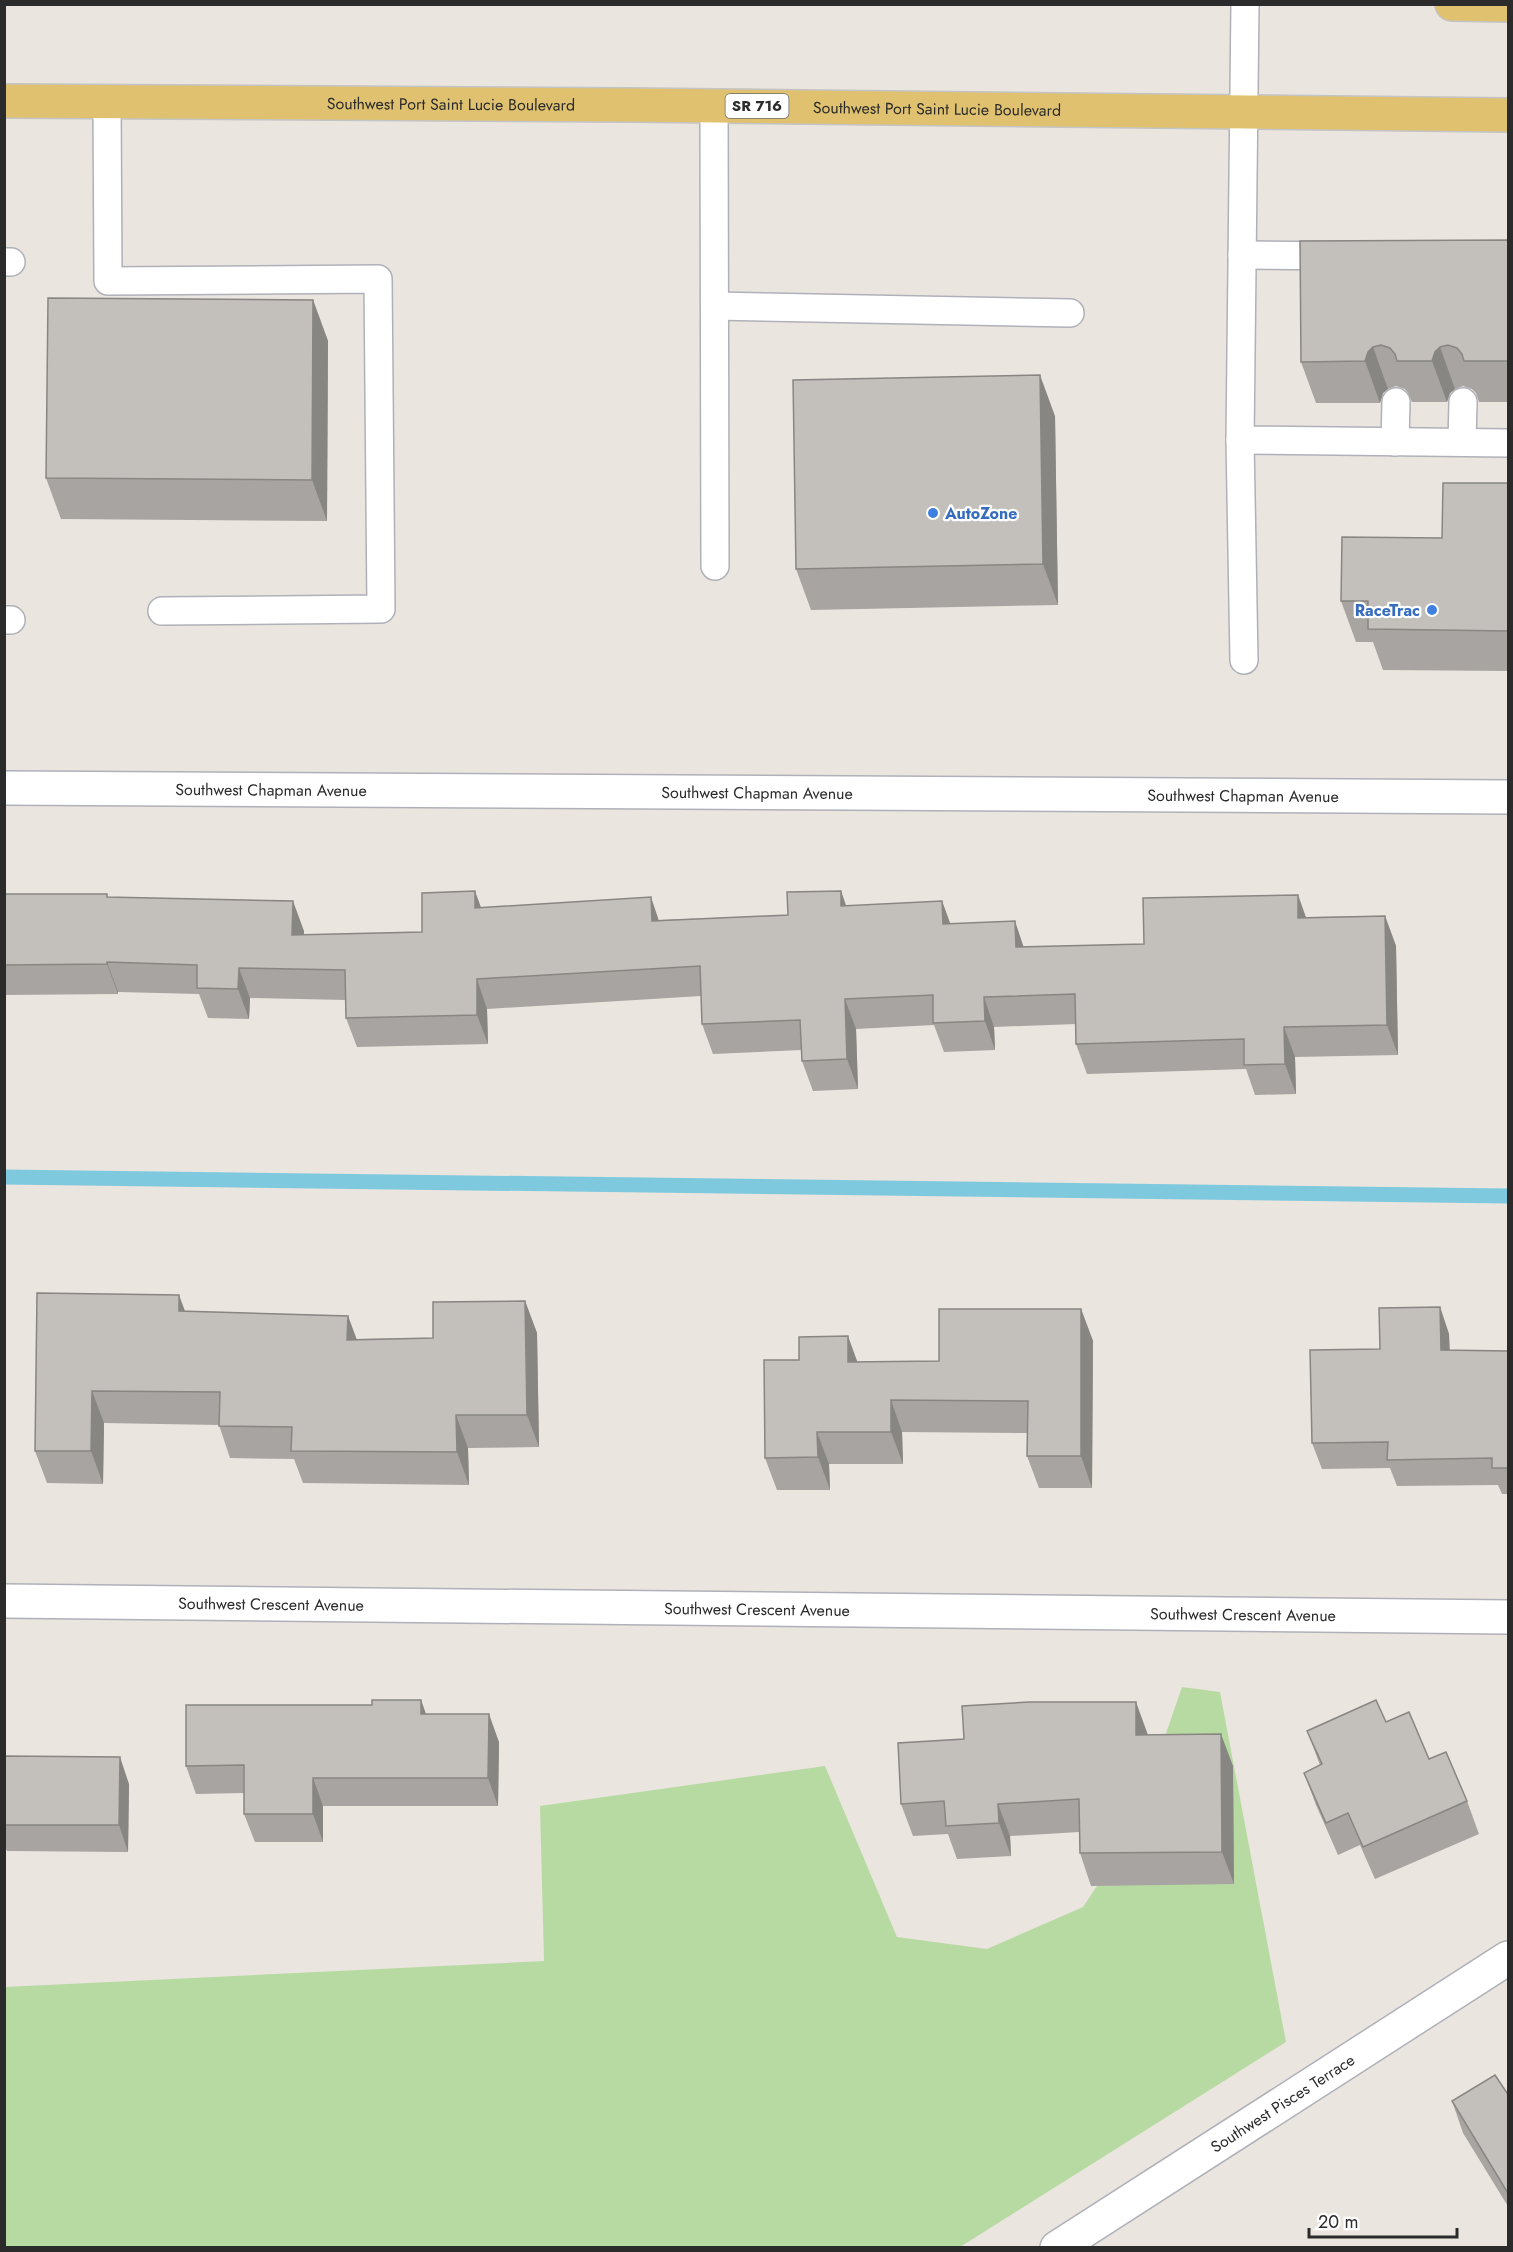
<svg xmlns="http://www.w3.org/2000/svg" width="1513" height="2252" viewBox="0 0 1513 2252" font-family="Jost,sans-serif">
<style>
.green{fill:#b7daa2}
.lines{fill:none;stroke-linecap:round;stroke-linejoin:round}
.stream{stroke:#7fc9df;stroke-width:15}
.service-casing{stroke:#afb1b9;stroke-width:30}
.minor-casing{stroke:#afb1b9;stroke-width:36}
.primary-casing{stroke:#c4c4c4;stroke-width:36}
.service{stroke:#fff;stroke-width:27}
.minor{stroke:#fff;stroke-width:33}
.primary{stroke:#dfc16f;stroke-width:33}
.wall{fill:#a8a4a1}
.shaded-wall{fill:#888683}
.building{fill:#c3bfbb;stroke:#888683;stroke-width:1.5}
.shop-dot{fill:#3f7fe0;stroke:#fff;stroke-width:2}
.labels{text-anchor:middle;stroke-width:4.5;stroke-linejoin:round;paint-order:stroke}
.shield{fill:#fff;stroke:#6b6b6b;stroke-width:1.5}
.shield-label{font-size:15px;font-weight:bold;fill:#2b2b2b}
.street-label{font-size:16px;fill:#2b2b2b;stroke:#fff}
.shop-label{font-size:16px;font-weight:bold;fill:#366cbe;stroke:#fff;text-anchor:start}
</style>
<rect width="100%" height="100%" fill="#ebe5df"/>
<path class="green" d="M 1182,1687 L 1220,1692 L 1286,2042 L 960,2247 L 5,2248 L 5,1987 L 544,1961 L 540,1806 L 825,1766 L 897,1937 L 987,1949 L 1083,1907 L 1131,1835 Z"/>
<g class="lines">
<path class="stream" d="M 4,1177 L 1508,1196"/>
<g class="service-casing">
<g id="service">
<path d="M 1245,4 L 1240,440 L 1508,443"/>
<path d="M 107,101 L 108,281 L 378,279 L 381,609 L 162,611"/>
<path d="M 714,106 L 715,566"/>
<path d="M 1242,255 L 1336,256"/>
<path d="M 4,262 L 11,262"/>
<path d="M 715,306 L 1070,313"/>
<path d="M 1240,440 L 1244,660"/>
<path d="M 1395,442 L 1396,402"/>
<path d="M 1462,442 L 1463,402"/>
<path d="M 4,620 L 11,620"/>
</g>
</g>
<g class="minor-casing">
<g id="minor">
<path id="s1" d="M 4,788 L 1508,797"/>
<path id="s2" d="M 4,1601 L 1508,1617"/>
<path id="s3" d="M 1057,2248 L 1508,1958"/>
</g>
</g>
<g class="primary-casing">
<g id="primary">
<path d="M 1452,4 L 1508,5"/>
<path id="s4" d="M 4,101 L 630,105 L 1508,115"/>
</g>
</g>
<use href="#service" class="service"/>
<use href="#minor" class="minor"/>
<use href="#primary" class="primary"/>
</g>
<g class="wall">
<path d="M 1509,240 L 1509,402 L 1479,402 L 1476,393 L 1472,389 L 1463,386 L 1455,389 L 1450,393 L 1447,402 L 1412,402 L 1408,393 L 1405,389 L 1396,386 L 1388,389 L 1383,393 L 1380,403 L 1316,403 L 1301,362 Z"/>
<path d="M 313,300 L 328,341 L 327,521 L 61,519 L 46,478 Z"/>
<path d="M 1055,416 L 1058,605 L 811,610 L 796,569 Z"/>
<path d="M 1509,483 L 1509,671 L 1383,670 L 1373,642 L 1356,642 L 1341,601 L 1442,538 Z"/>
<path d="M 841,891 L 846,906 L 942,901 L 950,924 L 1024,947 L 1144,944 L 1298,895 L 1306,917 L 1385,916 L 1396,946 L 1398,1055 L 1295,1057 L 1296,1094 L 1255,1095 L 1246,1069 L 1087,1074 L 1076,1044 L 1076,1024 L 994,1027 L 995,1050 L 944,1052 L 934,1025 L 856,1029 L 858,1089 L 813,1091 L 802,1061 L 801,1050 L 713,1054 L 702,1024 L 701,996 L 487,1009 L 488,1044 L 357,1047 L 346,1018 L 346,1000 L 250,998 L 249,1019 L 208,1018 L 199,994 L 118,992 L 118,994 L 4,995 L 4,894 L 107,894 L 108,897 L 304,931 L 304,935 L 422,932 L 481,907 L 659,920 L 788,915 Z"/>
<path d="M 37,1293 L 185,1311 L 348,1316 L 356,1339 L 433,1338 L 525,1301 L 537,1333 L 539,1447 L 468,1448 L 469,1485 L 303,1483 L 294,1459 L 230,1458 L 219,1425 L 104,1423 L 103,1484 L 47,1483 L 35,1451 Z"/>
<path d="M 1440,1307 L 1449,1334 L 1450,1351 L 1509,1351 L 1509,1494 L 1502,1494 L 1498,1485 L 1397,1486 L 1390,1468 L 1322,1469 L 1312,1443 L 1380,1349 Z"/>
<path d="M 1081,1309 L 1093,1341 L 1092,1488 L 1039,1488 L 1027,1456 L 1028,1433 L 902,1432 L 903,1464 L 829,1464 L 830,1490 L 777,1490 L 765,1458 L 857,1362 L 939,1361 Z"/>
<path d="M 421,1700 L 426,1714 L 499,1742 L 498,1806 L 323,1806 L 323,1842 L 255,1842 L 244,1814 L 244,1793 L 196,1794 L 186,1766 L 372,1705 Z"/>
<path d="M 1386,1722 L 1429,1759 L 1467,1801 L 1479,1834 L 1375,1879 L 1360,1845 L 1338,1855 L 1316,1805 L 1304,1773 L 1320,1765 L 1307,1731 Z"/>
<path d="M 1148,1735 L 1233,1766 L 1234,1884 L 1091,1886 L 1080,1853 L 1079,1832 L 1010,1836 L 1011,1856 L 957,1859 L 948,1834 L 913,1836 L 901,1804 Z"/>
<path d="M 4,1756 L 129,1784 L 128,1852 L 7,1851 L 4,1845 Z"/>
<path d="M 1508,2096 L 1509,2096 L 1509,2208 L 1463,2133 L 1452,2101 Z"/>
</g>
<g class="shaded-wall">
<path d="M 313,300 L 328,341 L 327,521 L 312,480 Z"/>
<path d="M 1373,347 L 1388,389 L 1383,393 L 1380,403 L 1365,361 L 1368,352 Z"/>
<path d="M 1440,347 L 1455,389 L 1450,393 L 1447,402 L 1432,361 L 1435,352 Z"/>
<path d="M 1040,375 L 1055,416 L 1058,605 L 1043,564 Z"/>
<path d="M 475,891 L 486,921 L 475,908 Z"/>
<path d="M 841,891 L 851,920 L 841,906 Z"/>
<path d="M 1298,895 L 1308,924 L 1298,918 Z"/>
<path d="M 651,897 L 661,927 L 652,921 Z"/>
<path d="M 293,901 L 304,931 L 303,965 L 292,935 Z"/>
<path d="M 942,901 L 953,931 L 943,924 Z"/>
<path d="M 1385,916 L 1396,946 L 1398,1055 L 1387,1025 Z"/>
<path d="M 1015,921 L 1025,951 L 1016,947 Z"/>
<path d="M 107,962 L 118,992 L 118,994 L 107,964 Z"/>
<path d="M 239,968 L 250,998 L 249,1019 L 238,989 Z"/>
<path d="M 477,979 L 487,1009 L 488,1044 L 477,1015 Z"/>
<path d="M 984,997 L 994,1027 L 995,1050 L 985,1021 Z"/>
<path d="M 845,999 L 856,1029 L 858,1089 L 847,1059 Z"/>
<path d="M 1284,1027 L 1295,1057 L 1296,1094 L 1285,1064 Z"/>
<path d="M 179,1295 L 191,1327 L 179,1311 Z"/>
<path d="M 525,1301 L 537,1333 L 539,1447 L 527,1415 Z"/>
<path d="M 1440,1307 L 1449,1334 L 1450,1377 L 1441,1350 Z"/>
<path d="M 1081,1309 L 1093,1341 L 1092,1488 L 1081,1456 Z"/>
<path d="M 4,1312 L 6,1359 L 4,1353 Z"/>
<path d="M 348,1316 L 360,1348 L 347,1340 Z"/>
<path d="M 848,1336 L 860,1369 L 848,1362 Z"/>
<path d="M 92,1391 L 104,1423 L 103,1484 L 91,1451 Z"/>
<path d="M 891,1400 L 902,1432 L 903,1464 L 891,1432 Z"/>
<path d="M 456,1415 L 468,1448 L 469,1485 L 457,1452 Z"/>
<path d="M 817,1432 L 829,1464 L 830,1490 L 818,1457 Z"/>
<path d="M 421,1700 L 431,1729 L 421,1714 Z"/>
<path d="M 1136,1702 L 1148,1735 L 1136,1735 Z"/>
<path d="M 489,1714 L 499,1742 L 498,1806 L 488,1778 Z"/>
<path d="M 1221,1734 L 1233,1766 L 1234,1884 L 1222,1852 Z"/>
<path d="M 120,1757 L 129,1784 L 128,1852 L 119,1825 Z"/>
<path d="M 313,1778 L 323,1806 L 323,1842 L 313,1814 Z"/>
<path d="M 998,1804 L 1010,1836 L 1011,1856 L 999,1823 Z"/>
</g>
<g class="building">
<path d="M 1509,240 L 1509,361 L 1464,361 L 1462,354 L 1457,348 L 1448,345 L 1440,347 L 1435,352 L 1432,361 L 1397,361 L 1395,354 L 1390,348 L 1381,345 L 1373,347 L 1368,352 L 1365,361 L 1301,362 L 1300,241 Z"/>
<path d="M 48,298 L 313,300 L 312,480 L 46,478 Z"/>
<path d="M 1040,375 L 1043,564 L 796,569 L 793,380 Z"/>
<path d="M 1443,483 L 1509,483 L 1509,631 L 1368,629 L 1368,601 L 1341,601 L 1342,537 L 1442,538 Z"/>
<path d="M 475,891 L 475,908 L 651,897 L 652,921 L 788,915 L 787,892 L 841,891 L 841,906 L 942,901 L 943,924 L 1015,921 L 1016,947 L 1144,944 L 1143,898 L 1298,895 L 1298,918 L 1385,916 L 1387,1025 L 1284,1027 L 1285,1064 L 1244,1065 L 1244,1039 L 1076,1044 L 1075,994 L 984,997 L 985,1021 L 933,1023 L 933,995 L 845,999 L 847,1059 L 802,1061 L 800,1020 L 702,1024 L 700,966 L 477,979 L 477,1015 L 346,1018 L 345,970 L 239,968 L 238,989 L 197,988 L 197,965 L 107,962 L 107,964 L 4,965 L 4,894 L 107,894 L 107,897 L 293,901 L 292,935 L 422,932 L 422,893 Z"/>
<path d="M 37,1293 L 179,1295 L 179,1311 L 348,1316 L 347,1340 L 433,1338 L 433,1302 L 525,1301 L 527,1415 L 456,1415 L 457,1452 L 291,1451 L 292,1427 L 219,1426 L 220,1392 L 92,1391 L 91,1451 L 35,1451 Z"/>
<path d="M 1440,1307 L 1441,1350 L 1509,1351 L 1509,1468 L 1492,1468 L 1492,1458 L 1387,1460 L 1388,1442 L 1312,1443 L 1310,1350 L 1380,1349 L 1379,1308 Z"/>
<path d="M 939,1309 L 1081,1309 L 1081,1456 L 1027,1456 L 1028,1401 L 891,1400 L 891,1432 L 817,1432 L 818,1457 L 765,1458 L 764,1360 L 799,1360 L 799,1337 L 848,1336 L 848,1362 L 939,1361 Z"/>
<path d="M 372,1700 L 421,1700 L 421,1714 L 489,1714 L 488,1778 L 313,1778 L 313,1814 L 244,1814 L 244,1765 L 186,1766 L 186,1705 L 372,1705 Z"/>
<path d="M 1376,1700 L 1386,1722 L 1409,1712 L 1429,1759 L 1446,1752 L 1467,1801 L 1363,1847 L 1348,1813 L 1326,1823 L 1304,1773 L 1322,1764 L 1307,1731 Z"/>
<path d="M 1029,1702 L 1136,1702 L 1136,1735 L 1221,1734 L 1222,1852 L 1080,1853 L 1079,1799 L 998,1804 L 999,1823 L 946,1826 L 944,1801 L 901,1804 L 898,1743 L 964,1739 L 962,1706 Z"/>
<path d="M 4,1756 L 120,1757 L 119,1825 L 4,1825 Z"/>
<path d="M 1495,2075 L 1509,2096 L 1509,2195 L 1452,2101 Z"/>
</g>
<g class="shop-dot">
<circle cx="933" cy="513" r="6"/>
<circle cx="1432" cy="610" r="6"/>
</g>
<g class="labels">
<rect class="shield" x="725.5" y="94" width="63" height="24" rx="4.5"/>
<g class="shield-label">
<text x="757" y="111">SR 716</text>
</g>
<g class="street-label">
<text dy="6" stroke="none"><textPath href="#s4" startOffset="447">Southwest Port Saint Lucie Boulevard</textPath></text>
<text dy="6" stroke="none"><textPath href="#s4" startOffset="933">Southwest Port Saint Lucie Boulevard</textPath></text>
<text dy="6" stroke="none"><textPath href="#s1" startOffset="267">Southwest Chapman Avenue</textPath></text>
<text dy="6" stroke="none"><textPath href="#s1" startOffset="753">Southwest Chapman Avenue</textPath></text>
<text dy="6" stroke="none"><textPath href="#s1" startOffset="1239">Southwest Chapman Avenue</textPath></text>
<text dy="6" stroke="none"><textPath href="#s2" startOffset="267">Southwest Crescent Avenue</textPath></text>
<text dy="6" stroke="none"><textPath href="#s2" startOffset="753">Southwest Crescent Avenue</textPath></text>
<text dy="6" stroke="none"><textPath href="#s2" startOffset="1239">Southwest Crescent Avenue</textPath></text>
<text dy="6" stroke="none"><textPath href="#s3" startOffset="268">Southwest Pisces Terrace</textPath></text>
</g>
<g class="shop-label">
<text x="945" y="519">AutoZone</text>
<text x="1420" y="616" text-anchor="end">RaceTrac</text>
</g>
</g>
<rect width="1513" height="2252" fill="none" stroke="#2b2b2b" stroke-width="12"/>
<path d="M1309 2228v9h148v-9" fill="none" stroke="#2b2b2b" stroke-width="3"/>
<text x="1318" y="2228" font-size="18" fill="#2b2b2b" stroke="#ffffff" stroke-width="4.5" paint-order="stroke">20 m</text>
</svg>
